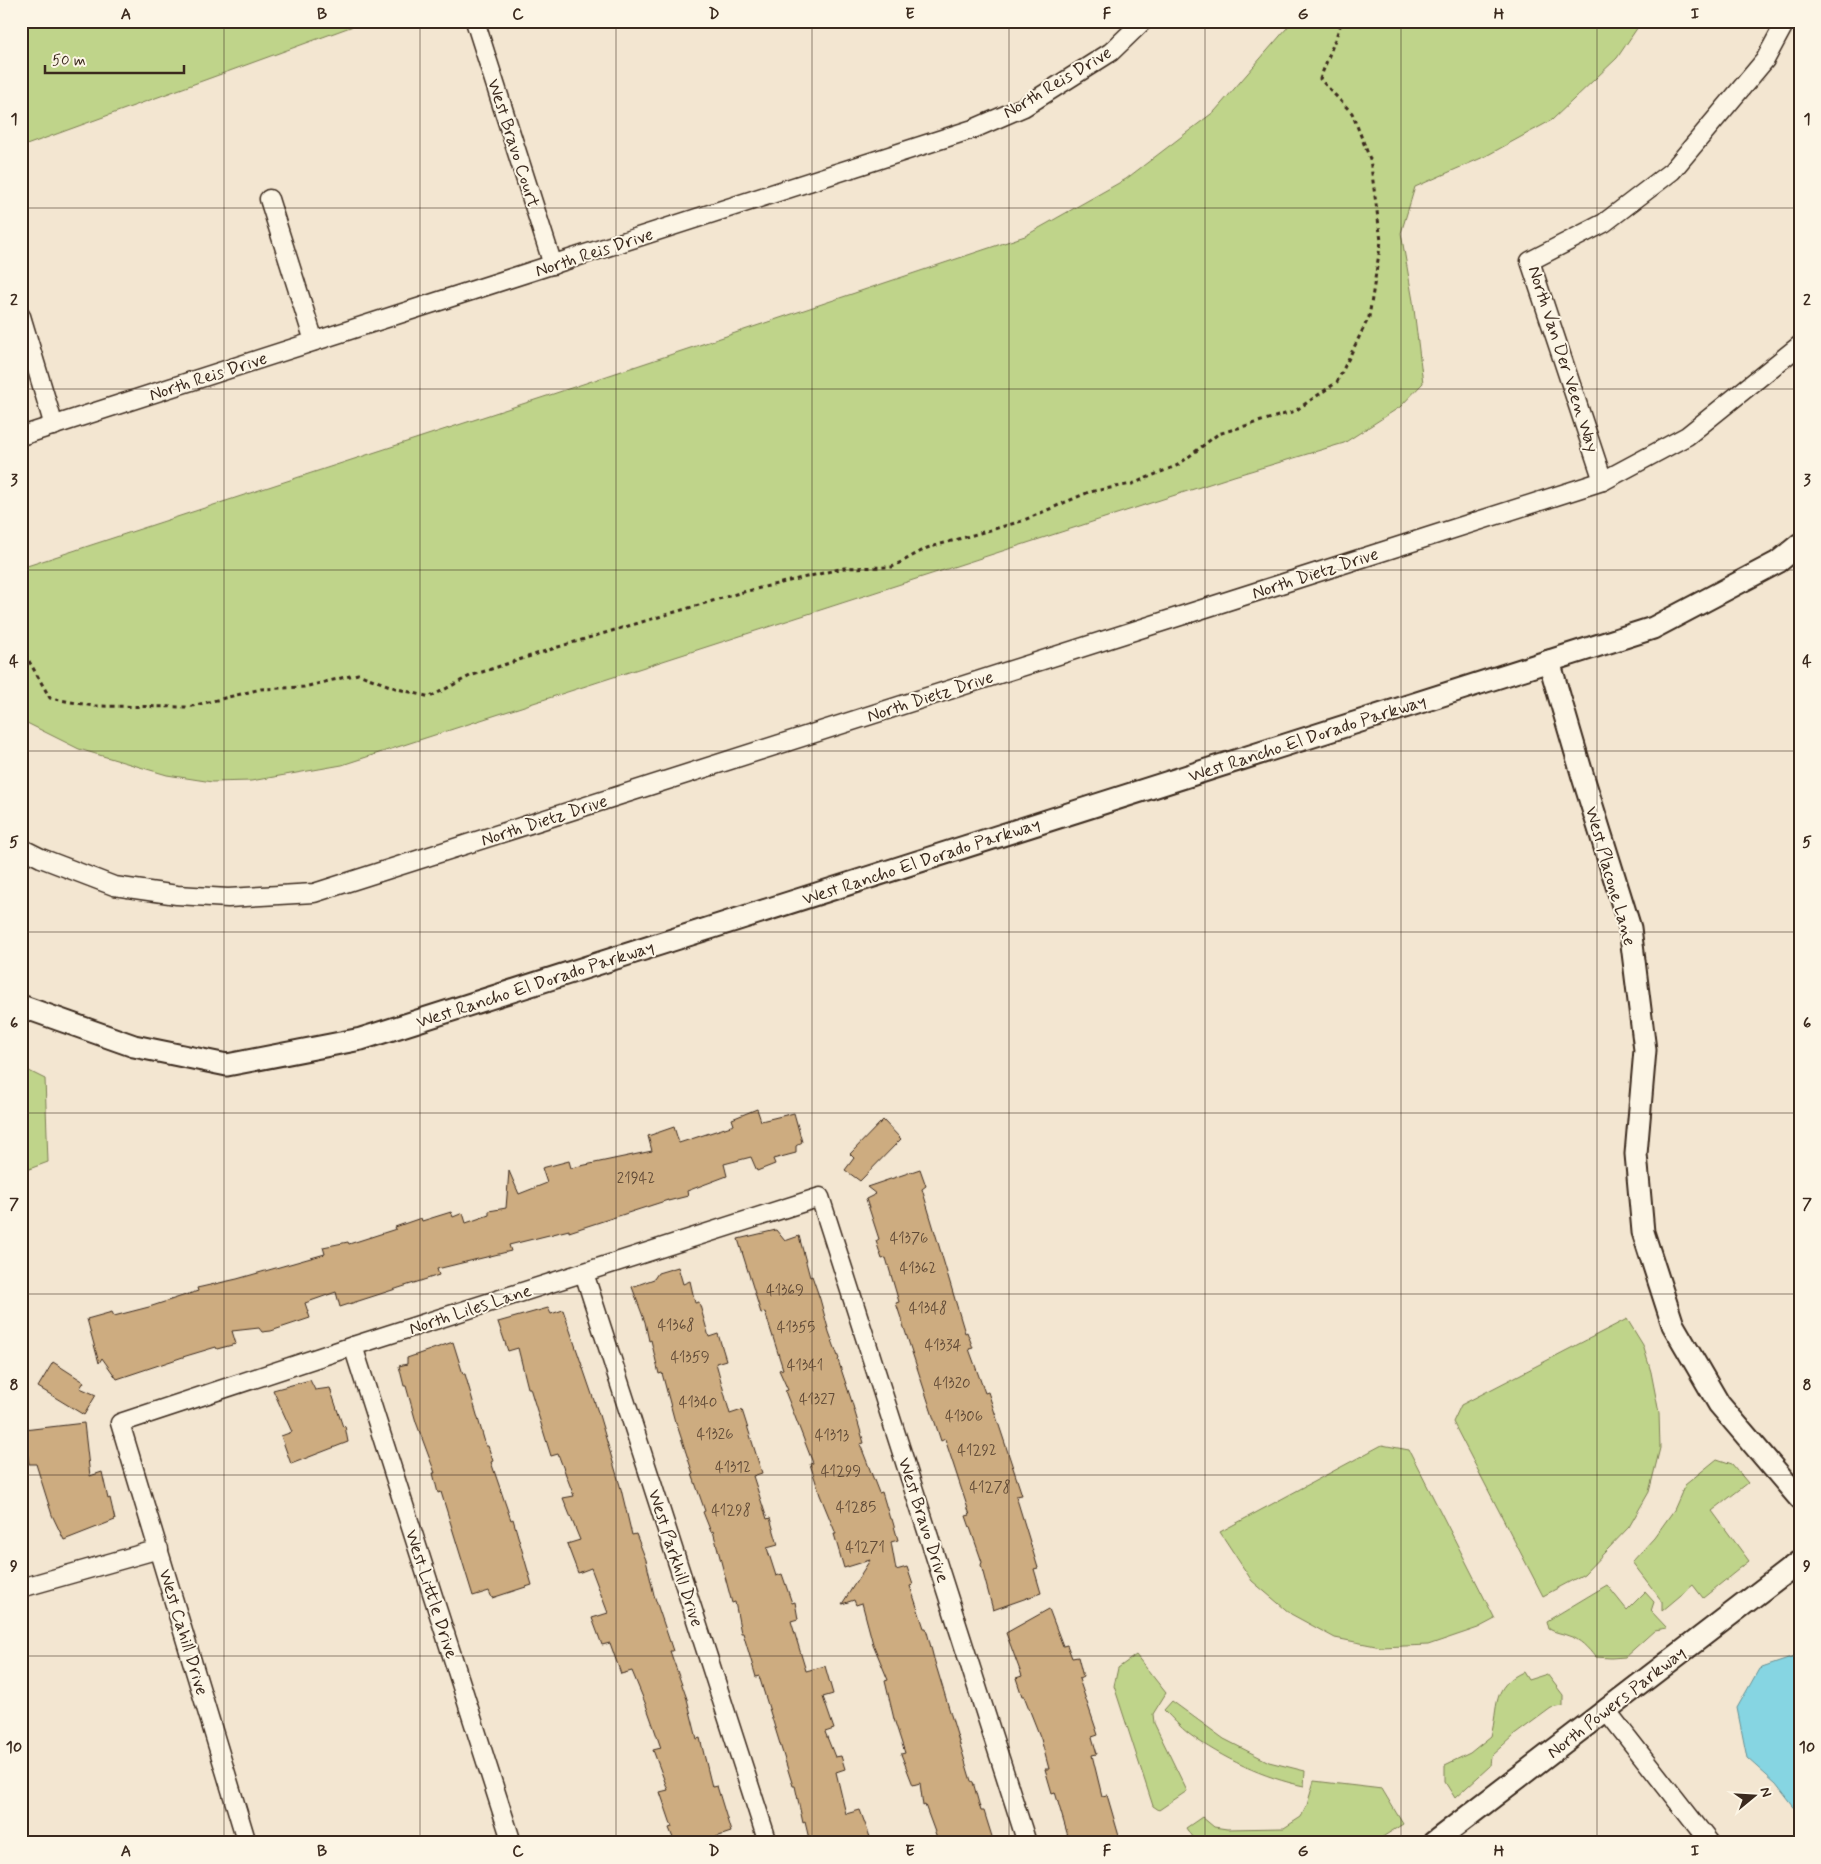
<svg xmlns="http://www.w3.org/2000/svg" width="1821" height="1864" viewBox="0 0 1821 1864" font-family="Mynerve,sans-serif">
<style>
.green{fill:#bfd48a;stroke:#7d7f54}
.water{fill:#86d5e2;stroke:#689194}
.building{fill:#cdac80;stroke:#3b2a1e}
.lines{fill:none;stroke-linecap:round;stroke-linejoin:round}
.minor-casing{stroke:#3b2a1e;stroke-width:21}
.tertiary-casing{stroke:#3b2a1e;stroke-width:25}
.path{stroke:#3b2a1e;stroke-width:3;stroke-dasharray:4 4;stroke-linecap:butt}
.minor{stroke:#fcf5e5;stroke-width:18}
.tertiary{stroke:#fcf5e5;stroke-width:21}
.grid{fill:none;stroke:#3b2a1e;stroke-width:1;stroke-opacity:0.55}
.labels{text-anchor:middle;stroke-width:4;stroke-linejoin:round;paint-order:stroke}
.number-label{font-size:15px;fill:#604a36}
.street-label{font-size:18px;fill:#3b2a1e;stroke:#fcf5e5}
.neatline{fill:none;stroke:#3b2a1e;stroke-width:2}
.grid-label{font-size:16px;text-anchor:middle;font-weight:bold;fill:#3b2a1e}
</style>
<rect width="100%" height="100%" fill="#f3e6d1"/>
<filter id="ink" filterUnits="userSpaceOnUse"><feTurbulence type="fractalNoise" baseFrequency=".02" numOctaves="2"/><feDisplacementMap in="SourceGraphic" scale="10" xChannelSelector="R" yChannelSelector="G"/><feConvolveMatrix kernelMatrix="1 2 1 2 8 2 1 2 1" color-interpolation-filters="sRGB"/></filter>
<g filter="url(#ink)">
<g class="green">
<path d="M 21,21 L 351,21 L 353,26 L 21,147 Z"/>
<path d="M 1293,21 L 1642,21 L 1617,58 L 1552,120 L 1486,156 L 1415,187 L 1401,233 L 1413,301 L 1423,383 L 1400,407 L 1344,443 L 1234,476 L 342,765 L 251,781 L 212,782 L 167,775 L 79,749 L 21,720 L 21,568 L 550,395 L 1025,236 L 1126,179 L 1215,111 Z"/>
<path d="M 21,1067 L 45,1079 L 48,1162 L 21,1172 Z"/>
<path d="M 1627,1319 L 1643,1345 L 1651,1372 L 1659,1413 L 1660,1448 L 1649,1492 L 1629,1527 L 1584,1574 L 1543,1596 L 1453,1422 L 1461,1405 Z"/>
<path d="M 1382,1445 L 1409,1450 L 1495,1619 L 1478,1628 L 1428,1645 L 1381,1647 L 1335,1638 L 1291,1614 L 1252,1581 L 1220,1532 Z"/>
<path d="M 1717,1459 L 1732,1464 L 1748,1483 L 1712,1511 L 1749,1561 L 1703,1598 L 1693,1585 L 1662,1611 L 1662,1601 L 1632,1562 L 1654,1538 L 1674,1510 L 1685,1485 Z"/>
<path d="M 1607,1585 L 1627,1610 L 1645,1592 L 1654,1602 L 1651,1611 L 1667,1628 L 1655,1630 L 1625,1657 L 1611,1658 L 1595,1657 C 1588,1648 1580,1639 1569,1636 C 1562,1633 1556,1633 1549,1629 L 1547,1621 Z"/>
<path d="M 1136,1655 L 1166,1693 L 1153,1714 L 1154,1723 L 1187,1791 L 1159,1810 L 1153,1806 L 1114,1686 L 1118,1668 Z"/>
<path d="M 1523,1672 L 1528,1680 L 1547,1674 L 1563,1695 L 1563,1706 L 1551,1708 L 1513,1736 L 1491,1756 L 1490,1766 L 1455,1798 L 1445,1782 L 1445,1765 L 1470,1753 L 1491,1736 C 1499,1706 1491,1687 1523,1672 Z"/>
<path d="M 1172,1701 L 1224,1739 L 1269,1762 L 1305,1771 L 1304,1786 C 1264,1778 1222,1758 1189,1734 C 1180,1727 1172,1718 1164,1710 Z"/>
<path d="M 1314,1781 L 1382,1789 L 1403,1824 L 1373,1843 L 1196,1843 L 1186,1828 L 1202,1817 L 1214,1827 L 1227,1829 L 1284,1828 L 1301,1817 L 1307,1805 Z"/>
</g>
<path class="water" d="M 1800,1655 L 1800,1815 L 1776,1784 L 1747,1758 L 1737,1708 L 1759,1669 Z"/>
<g class="building">
<path d="M 757,1109 L 761,1121 L 794,1113 L 802,1142 L 796,1146 L 796,1153 L 773,1159 L 775,1164 L 757,1171 L 751,1157 L 724,1164 L 727,1176 L 687,1191 L 688,1196 L 668,1201 L 668,1200 L 569,1232 L 569,1230 L 509,1245 L 511,1251 L 437,1269 L 439,1275 L 340,1307 L 336,1292 L 305,1303 L 310,1318 L 271,1331 L 262,1332 L 259,1328 L 232,1331 L 236,1344 L 217,1349 L 216,1347 L 186,1356 L 117,1379 L 102,1358 L 99,1363 L 87,1319 L 112,1312 L 114,1316 L 149,1307 L 198,1291 L 197,1288 L 237,1279 L 325,1254 L 323,1247 L 348,1242 L 349,1244 L 396,1229 L 395,1227 L 421,1218 L 422,1221 L 451,1212 L 453,1217 L 463,1213 L 466,1223 L 489,1215 L 489,1211 L 506,1208 L 509,1171 L 519,1194 L 547,1183 L 542,1168 L 569,1161 L 571,1168 L 652,1151 L 648,1136 L 674,1127 L 679,1143 L 734,1125 L 732,1119 Z"/>
<path d="M 883,1120 L 901,1139 L 860,1181 L 845,1170 L 854,1158 L 850,1154 Z"/>
<path d="M 920,1169 L 926,1186 L 922,1189 L 965,1333 L 967,1332 L 973,1348 L 969,1349 L 985,1393 L 988,1392 L 1022,1495 L 1016,1496 L 1038,1568 L 1034,1569 L 1041,1593 L 993,1610 L 981,1565 L 982,1562 L 966,1516 L 970,1515 L 945,1439 L 941,1441 L 896,1303 L 899,1302 L 886,1258 L 882,1259 L 876,1241 L 879,1239 L 866,1199 L 876,1194 L 867,1187 Z"/>
<path d="M 776,1230 L 785,1241 L 799,1236 L 810,1277 L 812,1276 L 820,1299 L 829,1332 L 839,1359 L 838,1360 L 851,1399 L 864,1443 L 860,1444 L 879,1493 L 882,1492 L 890,1519 L 892,1519 L 898,1540 L 891,1542 L 896,1570 L 907,1567 L 913,1585 L 910,1586 L 924,1628 L 926,1628 L 934,1659 L 971,1781 L 973,1782 L 981,1811 L 984,1811 L 994,1843 L 939,1843 L 925,1805 L 923,1806 L 920,1783 L 913,1785 L 901,1754 L 905,1753 L 894,1719 L 885,1681 L 888,1680 L 873,1644 L 862,1603 L 856,1605 L 854,1600 L 842,1604 L 870,1560 L 844,1568 L 834,1534 L 836,1534 L 820,1495 L 810,1464 L 813,1463 L 785,1391 L 788,1390 L 779,1370 L 783,1369 L 765,1312 L 761,1313 L 738,1239 Z"/>
<path d="M 678,1267 L 683,1284 L 690,1281 L 695,1303 L 699,1302 L 709,1337 L 718,1334 L 726,1360 L 716,1363 L 730,1414 L 742,1410 L 762,1473 L 753,1476 L 767,1519 L 770,1518 L 778,1545 L 767,1548 L 776,1576 L 782,1574 L 792,1603 L 795,1602 L 798,1619 L 791,1621 L 806,1671 L 825,1666 L 833,1694 L 823,1697 L 834,1729 L 825,1732 L 835,1757 L 841,1756 L 845,1769 L 836,1772 L 846,1814 L 860,1810 L 870,1837 L 849,1843 L 810,1843 L 805,1822 L 803,1823 L 795,1786 L 793,1786 L 759,1676 L 756,1677 L 743,1633 L 741,1633 L 735,1602 L 732,1603 L 713,1531 L 711,1532 L 703,1512 L 705,1511 L 692,1474 L 693,1474 L 676,1422 L 675,1422 L 662,1373 L 659,1374 L 651,1340 L 649,1341 L 645,1322 L 632,1287 L 654,1279 L 658,1273 Z"/>
<path d="M 548,1308 L 551,1314 L 563,1310 L 599,1415 L 621,1489 L 632,1535 L 636,1534 L 646,1560 L 654,1595 L 668,1636 L 673,1651 L 670,1651 L 687,1699 L 697,1739 L 700,1738 L 712,1787 L 717,1786 L 731,1832 L 716,1837 L 717,1843 L 675,1843 L 669,1828 L 672,1827 L 660,1792 L 668,1790 L 653,1750 L 661,1748 L 646,1705 L 632,1671 L 621,1674 L 610,1643 L 602,1645 L 592,1618 L 608,1613 L 591,1568 L 578,1573 L 567,1544 L 580,1540 L 563,1498 L 574,1496 L 558,1454 L 551,1456 L 530,1388 L 528,1388 L 518,1348 L 508,1351 L 498,1322 Z"/>
<path d="M 453,1342 L 463,1374 L 465,1374 L 486,1446 L 488,1446 L 493,1461 L 491,1462 L 511,1520 L 513,1519 L 532,1585 L 492,1598 L 489,1591 L 473,1596 L 441,1492 L 438,1493 L 433,1473 L 435,1473 L 416,1422 L 406,1386 L 404,1386 L 399,1366 L 407,1364 L 407,1358 Z"/>
<path d="M 53,1362 L 84,1382 L 80,1388 L 96,1395 L 84,1415 L 38,1387 Z"/>
<path d="M 310,1380 L 315,1390 L 330,1388 L 343,1427 L 345,1426 L 348,1442 L 291,1464 L 281,1436 L 292,1432 L 273,1390 Z"/>
<path d="M 84,1423 L 90,1476 L 102,1472 L 108,1499 L 110,1498 L 115,1520 L 64,1540 L 52,1515 L 36,1464 L 29,1464 L 24,1430 Z"/>
<path d="M 1049,1609 L 1063,1646 L 1067,1645 L 1072,1658 L 1078,1657 L 1083,1677 L 1079,1679 L 1098,1735 L 1092,1737 L 1097,1754 L 1092,1755 L 1102,1796 L 1107,1795 L 1121,1843 L 1070,1843 L 1055,1792 L 1052,1793 L 1045,1769 L 1049,1769 L 1041,1739 L 1024,1696 L 1022,1696 L 1016,1678 L 1022,1676 L 1006,1633 Z"/>
</g>
<g class="lines">
<g class="minor-casing">
<g id="minor">
<path d="M 475,21 L 553,265"/>
<path d="M 269,199 L 314,341"/>
<path d="M 21,316 L 54,426"/>
<path d="M 21,436 L 973,129 L 1024,107 L 1111,52 L 1143,21"/>
<path d="M 1603,481 L 1530,261 L 1604,223 L 1672,171 L 1765,60 L 1786,21"/>
<path d="M 21,848 L 41,858 L 114,886 L 177,895 L 228,898 L 314,893 L 1603,481 L 1687,436 L 1800,345"/>
<path d="M 584,1273 L 768,1843"/>
<path d="M 353,1346 L 512,1843"/>
<path d="M 21,1588 L 159,1549"/>
<path d="M 1606,1710 L 1710,1843"/>
<path d="M 247,1843 L 120,1423 L 353,1346 L 820,1197 L 1027,1843"/>
</g>
</g>
<g class="tertiary-casing">
<g id="tertiary">
<path d="M 1549,661 L 1583,777 L 1630,928 L 1645,1050 L 1636,1154 L 1643,1232 L 1673,1325 L 1719,1404 L 1800,1499"/>
<path d="M 21,1006 L 134,1046 L 227,1065 L 361,1039 L 1653,628 L 1778,562 L 1800,544"/>
<path d="M 1433,1843 L 1800,1561"/>
</g>
</g>
<path class="path" d="M 21,647 L 50,698 L 93,706 L 188,707 L 261,689 L 304,687 L 358,674 L 398,689 L 430,697 L 470,676 L 558,647 L 739,593 L 844,568 L 892,567 L 927,548 L 1022,521 L 1089,492 L 1132,484 L 1178,465 L 1218,434 L 1295,411 L 1337,382 L 1369,317 L 1381,241 L 1370,159 L 1352,113 L 1320,79 L 1342,21"/>
<use href="#minor" class="minor"/>
<use href="#tertiary" class="tertiary"/>
</g>
</g>
<path class="grid" d="M 224,21 L 224,1843M 420,21 L 420,1843M 616,21 L 616,1843M 812,21 L 812,1843M 1009,21 L 1009,1843M 1205,21 L 1205,1843M 1401,21 L 1401,1843M 1597,21 L 1597,1843M 21,208 L 1800,208M 21,389 L 1800,389M 21,570 L 1800,570M 21,751 L 1800,751M 21,932 L 1800,932M 21,1113 L 1800,1113M 21,1294 L 1800,1294M 21,1475 L 1800,1475M 21,1656 L 1800,1656"/>
<g class="labels">
<g class="number-label">
<text x="636" y="1183">21942</text>
<text x="909" y="1243">41376</text>
<text x="918" y="1273">41362</text>
<text x="785" y="1295">41369</text>
<text x="928" y="1313">41348</text>
<text x="676" y="1330">41368</text>
<text x="796" y="1332">41355</text>
<text x="943" y="1350">41334</text>
<text x="690" y="1362">41359</text>
<text x="805" y="1370">41341</text>
<text x="952" y="1388">41320</text>
<text x="817" y="1404">41327</text>
<text x="698" y="1407">41340</text>
<text x="964" y="1421">41306</text>
<text x="715" y="1439">41326</text>
<text x="832" y="1440">41313</text>
<text x="977" y="1455">41292</text>
<text x="733" y="1472">41312</text>
<text x="841" y="1476">41299</text>
<text x="990" y="1492">41278</text>
<text x="856" y="1512">41285</text>
<text x="731" y="1515">41298</text>
<text x="865" y="1552">41271</text>
</g>
<g class="street-label">
<text transform="translate(1057 82) rotate(-31)" y="6">North Reis Drive</text>
<text transform="translate(514 143) rotate(72)" y="6">West Bravo Court</text>
<text transform="translate(594 252) rotate(-18)" y="6">North Reis Drive</text>
<text transform="translate(1564 359) rotate(72)" y="6">North Van Der Veen Way</text>
<text transform="translate(208 376) rotate(-18)" y="6">North Reis Drive</text>
<text transform="translate(1315 573) rotate(-18)" y="6">North Dietz Drive</text>
<text transform="translate(930 696) rotate(-18)" y="6">North Dietz Drive</text>
<text transform="translate(1307 738) rotate(-18)" y="6">West Rancho El Dorado Parkway</text>
<text transform="translate(544 820) rotate(-18)" y="6">North Dietz Drive</text>
<text transform="translate(921 861) rotate(-18)" y="6">West Rancho El Dorado Parkway</text>
<text transform="translate(1611 876) rotate(74)" y="6">West Placone Lane</text>
<text transform="translate(535 984) rotate(-18)" y="6">West Rancho El Dorado Parkway</text>
<text transform="translate(470 1309) rotate(-18)" y="6">North Liles Lane</text>
<text transform="translate(924 1520) rotate(72)" y="6">West Bravo Drive</text>
<text transform="translate(676 1558) rotate(72)" y="6">West Parkhill Drive</text>
<text transform="translate(432 1594) rotate(72)" y="6">West Little Drive</text>
<text transform="translate(184 1632) rotate(73)" y="6">West Cahill Drive</text>
<text transform="translate(1616 1702) rotate(-38)" y="6">North Powers Parkway</text>
</g>
</g>
<rect width="1821" height="1864" fill="none" stroke="#fcf5e5" stroke-width="55"/>
<g transform="translate(1754 1796) rotate(72)" stroke="#fcf5e5" stroke-width="4" paint-order="stroke">
<path d="M0-4L9 19L0 12L-9 19Z" fill="#3b2a1e"/>
<text y="-8" font-size="14" font-weight="bold" text-anchor="middle" fill="#3b2a1e">N</text>
</g>
<path d="M45 65v8h139v-8" fill="none" stroke="#3b2a1e" stroke-width="2.5"/>
<text x="52" y="65" font-size="15" fill="#3b2a1e" stroke="#fcf5e5" stroke-width="4" paint-order="stroke">50 m</text>
<rect x="28" y="28" width="1766" height="1808" class="neatline"/>
<g class="grid-label">
<text x="126" y="19">A</text>
<text x="322" y="19">B</text>
<text x="518" y="19">C</text>
<text x="714" y="19">D</text>
<text x="910" y="19">E</text>
<text x="1107" y="19">F</text>
<text x="1303" y="19">G</text>
<text x="1499" y="19">H</text>
<text x="1695" y="19">I</text>
<text x="14" y="124">1</text>
<text x="1807" y="124">1</text>
<text x="14" y="305">2</text>
<text x="1807" y="305">2</text>
<text x="14" y="485">3</text>
<text x="1807" y="485">3</text>
<text x="14" y="666">4</text>
<text x="1807" y="666">4</text>
<text x="14" y="847">5</text>
<text x="1807" y="847">5</text>
<text x="14" y="1028">6</text>
<text x="1807" y="1028">6</text>
<text x="14" y="1209">7</text>
<text x="1807" y="1209">7</text>
<text x="14" y="1390">8</text>
<text x="1807" y="1390">8</text>
<text x="14" y="1571">9</text>
<text x="1807" y="1571">9</text>
<text x="14" y="1752">10</text>
<text x="1807" y="1752">10</text>
<text x="126" y="1856">A</text>
<text x="322" y="1856">B</text>
<text x="518" y="1856">C</text>
<text x="714" y="1856">D</text>
<text x="910" y="1856">E</text>
<text x="1107" y="1856">F</text>
<text x="1303" y="1856">G</text>
<text x="1499" y="1856">H</text>
<text x="1695" y="1856">I</text>
</g>
</svg>
